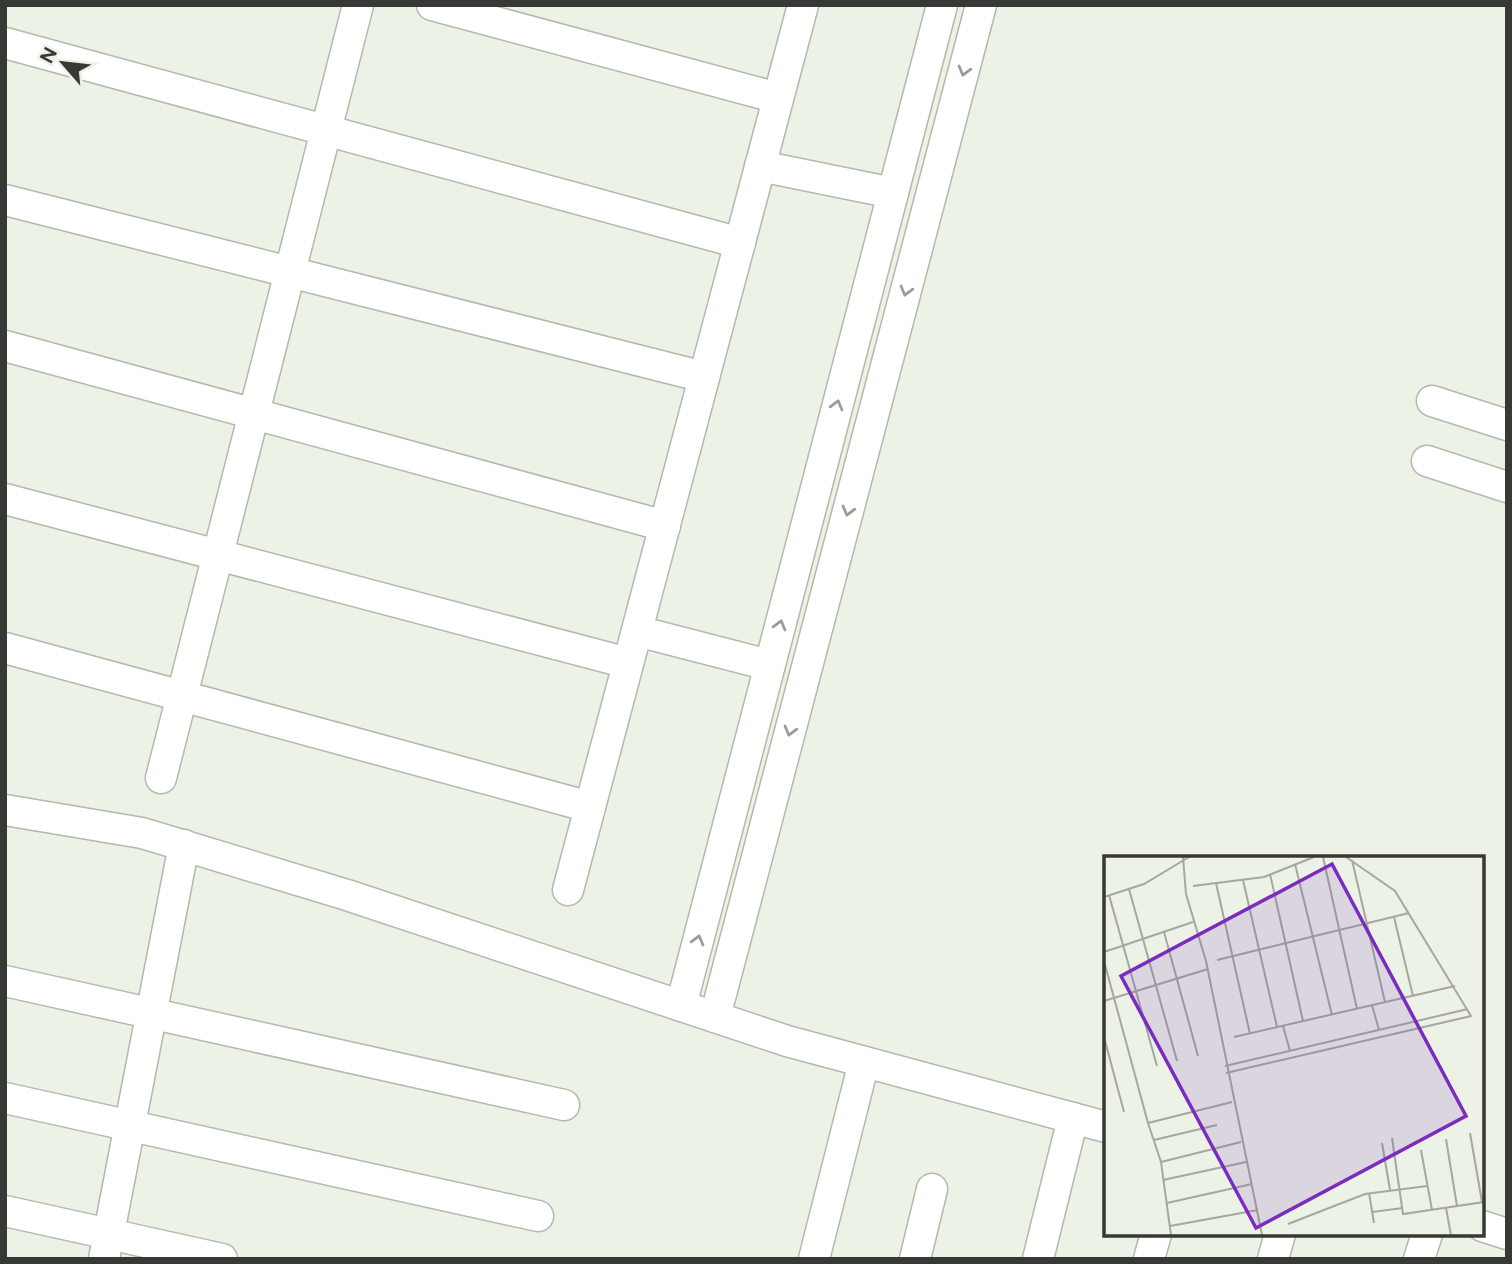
<svg xmlns="http://www.w3.org/2000/svg" width="1512" height="1264" viewBox="0 0 1512 1264" font-family="Figtree,sans-serif">
<style>
.lines{fill:none;stroke-linecap:round;stroke-linejoin:round}
.street-casing{stroke:#b3b9ad;stroke-width:33}
.street{stroke:#fff;stroke-width:30}
.oneway{stroke:#9b9c9a}
.inset-road{fill:none;stroke:#a4a89f;stroke-width:2}
.view{fill:#7b2cbf;fill-opacity:0.15;stroke:#7b2cbf;stroke-width:3.5}
.inset-edge{fill:none;stroke:#373935;stroke-width:3.5}
</style>
<rect width="100%" height="100%" fill="#ecf2e6"/>
<g class="lines">
<g class="street-casing">
<g id="street">
<path d="M 432,5 L 778,98"/>
<path d="M 5,43 L 740,243"/>
<path d="M 760,166 L 893,193"/>
<path d="M 5,200 L 704,377"/>
<path d="M 5,346 L 665,526"/>
<path d="M 1432,401 L 1507,425"/>
<path d="M 1427,461 L 1507,487"/>
<path d="M 5,499 L 628,663"/>
<path d="M 637,631 L 769,665"/>
<path d="M 5,648 L 590,807"/>
<path d="M 161,778 L 358,5"/>
<path d="M 5,810 L 142,833 L 347,895 L 787,1041 L 1106,1127"/>
<path d="M 568,890 L 803,5"/>
<path d="M 5,981 L 564,1105"/>
<path d="M 681,1006 L 942,5"/>
<path d="M 715,1017 L 981,5"/>
<path d="M 5,1098 L 538,1216"/>
<path d="M 5,1211 L 222,1259"/>
<path d="M 1482,1226 L 1507,1234"/>
<path d="M 104,1259 L 184,845"/>
<path d="M 814,1259 L 864,1062"/>
<path d="M 915,1259 L 932,1189"/>
<path d="M 1038,1259 L 1073,1118"/>
<path d="M 1149,1259 L 1156,1234"/>
<path d="M 1273,1259 L 1280,1234"/>
<path d="M 1419,1259 L 1427,1234"/>
</g>
</g>
<use href="#street" class="street"/>
</g>
<defs><path id="oneway-chevron" d="M-2-3.5L2.5 0L-2 3.5" fill="none" stroke-width="1.6" stroke-linecap="round" stroke-linejoin="round" transform="scale(1.75)"/></defs>
<g class="oneway">
<use href="#oneway-chevron" transform="translate(964 71) rotate(105)"/>
<use href="#oneway-chevron" transform="translate(906 291) rotate(105)"/>
<use href="#oneway-chevron" transform="translate(837 405) rotate(-75)"/>
<use href="#oneway-chevron" transform="translate(848 511) rotate(105)"/>
<use href="#oneway-chevron" transform="translate(780 625) rotate(-75)"/>
<use href="#oneway-chevron" transform="translate(790 731) rotate(105)"/>
<use href="#oneway-chevron" transform="translate(698 940) rotate(-75)"/>
</g>
<g transform="translate(1104 856)">
<rect width="380" height="380" fill="#ecf2e6"/>
<path class="inset-road" d="M 79,1 L 82,38 L 102,105 L 158,379M 219,1 L 253,153M 248,4 L 281,146M 191,8 L 228,159M 166,18 L 199,165M 139,24 L 173,171M 112,27 L 146,178M 89,30 L 160,21 L 210,1M 25,33 L 73,205M 5,39 L 53,210M 0,41 L 40,28 L 85,1M 290,61 L 309,140M 60,76 L 94,200M 0,96 L 89,66M 113,104 L 305,57M 0,105 L 44,267 L 128,246M 0,145 L 104,113M 268,149 L 275,174M 179,170 L 186,195M 0,181 L 20,256M 130,181 L 351,130M 121,210 L 364,153M 122,217 L 367,160 L 291,35 L 242,1M 44,267 L 57,306 L 67,379M 366,277 L 378,346M 288,282 L 299,358 L 380,346M 342,283 L 353,350M 50,284 L 113,269M 278,287 L 286,334M 317,294 L 328,354M 57,306 L 137,286M 59,324 L 142,306M 265,337 L 270,367M 63,347 L 148,328M 342,352 L 347,379M 268,356 L 299,352M 184,368 L 261,338 L 323,330M 66,370 L 154,354"/>
<path class="view" d="M 228,8 L 362,260 L 152,372 L 17,120 Z"/>
<rect width="380" height="380" class="inset-edge"/>
</g>
<rect width="1512" height="1264" fill="none" stroke="#373935" stroke-width="14"/>
<g transform="translate(63 63) rotate(298)" stroke="#ecf2e6" stroke-width="5" paint-order="stroke">
<path d="M0-5L12 26L0 18L-12 26Z" fill="#373935"/>
<text y="-10" font-size="19" font-weight="bold" text-anchor="middle" fill="#373935">N</text>
</g>
</svg>
